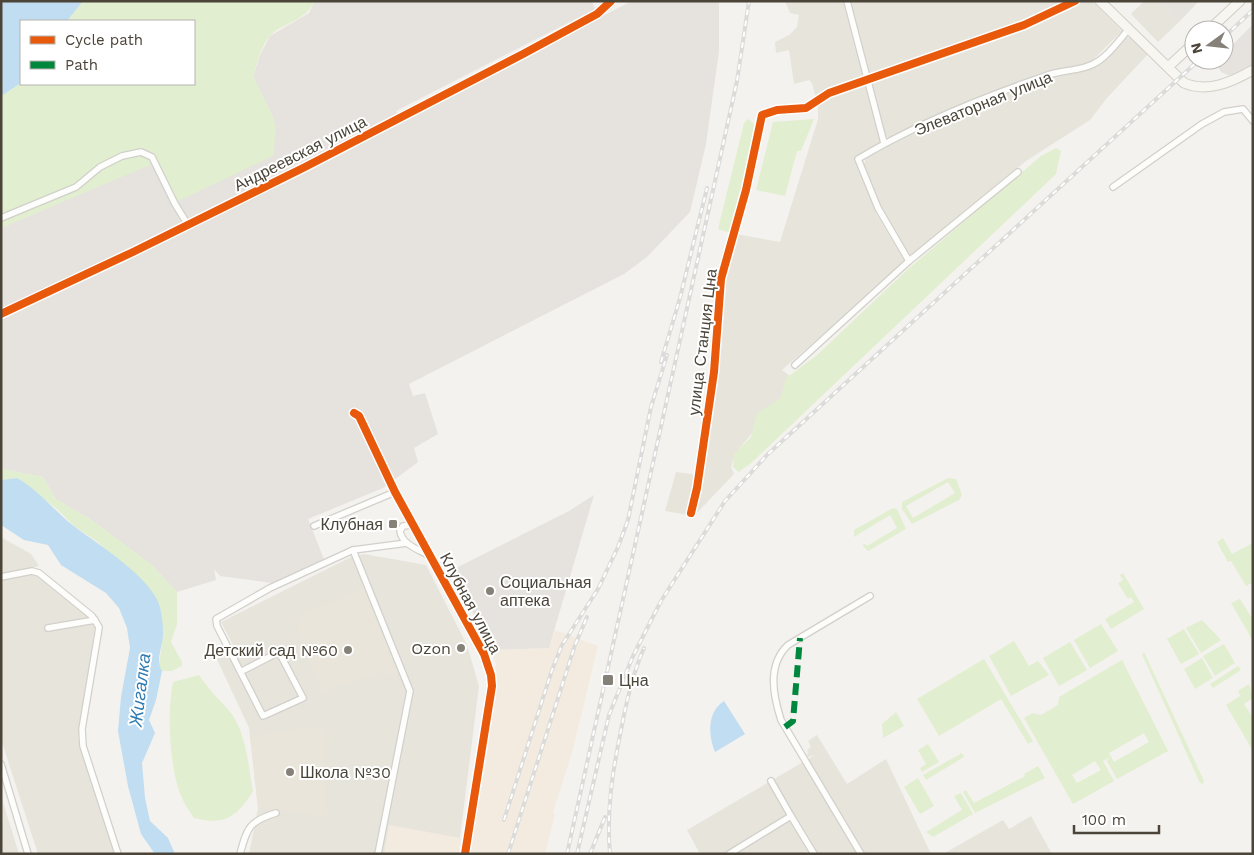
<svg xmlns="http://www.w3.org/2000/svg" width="1254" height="855" viewBox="0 0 1254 855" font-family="'Work Sans',sans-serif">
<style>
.residential{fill:#e7e4dc}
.commercial{fill:#f3ebdf}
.industrial{fill:#e6e2de}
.education{fill:#eae5da}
.green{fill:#e1eecf;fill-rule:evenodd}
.water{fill:#c0ddf1}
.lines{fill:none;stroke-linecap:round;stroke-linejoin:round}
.street-casing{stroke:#d2d0cb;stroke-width:8}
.secondary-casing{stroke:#d3cfc5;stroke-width:11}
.street{stroke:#fdfdfc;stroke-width:5.5}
.secondary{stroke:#f7f6f1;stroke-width:9}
.rail-casing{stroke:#dbdbda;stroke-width:4}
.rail{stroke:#fff;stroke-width:2;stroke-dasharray:5.5;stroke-linecap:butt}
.quiet{stroke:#00873e;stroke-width:6;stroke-dasharray:12 6;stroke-linecap:butt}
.cycleway-casing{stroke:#fff;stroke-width:11}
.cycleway{stroke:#e8590c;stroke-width:8}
.poi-dot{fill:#868178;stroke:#fff;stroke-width:2}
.labels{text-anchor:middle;stroke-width:4;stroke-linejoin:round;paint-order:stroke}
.street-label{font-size:16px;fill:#4b4439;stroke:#fff}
.poi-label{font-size:16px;fill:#4b4439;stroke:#fff;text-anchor:end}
.water-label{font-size:18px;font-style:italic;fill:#2e7ab2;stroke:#fff}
</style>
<rect width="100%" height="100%" fill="#f4f2ee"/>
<g class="residential">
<path d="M 785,1 L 843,1 L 863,77 L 833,89 L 816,99 L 812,83 L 809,80 L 794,84 L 789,50 L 776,53 L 775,42 L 789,35 L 797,27 L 799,15 L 790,13 Z"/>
<path d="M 849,1 L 1070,1 L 1024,23 L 891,69 L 870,73 L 868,72 Z"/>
<path d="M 1082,1 L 1092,1 L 1122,31 L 1091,62 L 1076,67 L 1047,71 L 891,138 L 886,137 L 870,80 L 960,51 L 1037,23 Z"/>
<path d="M 1144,1 L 1160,1 L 1179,22 L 1158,42 L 1131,14 Z"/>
<path d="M 1132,37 L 1148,54 L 1107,98 L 1090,120 L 1026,161 L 913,255 L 909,254 L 879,202 L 863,166 L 867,156 L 937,120 L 1042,80 L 1079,72 L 1098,64 L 1126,38 Z"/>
<path d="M 864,82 L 867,84 L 881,140 L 880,143 L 854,159 L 877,215 L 905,262 L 782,370 L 795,380 L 735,454 L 731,467 L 734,474 L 694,516 L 665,511 L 676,472 L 700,475 L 723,281 L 736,234 L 780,242 L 818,119 L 818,104 L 831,98 L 832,93 Z"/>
<path d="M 1,537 L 31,554 L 39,566 L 1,576 Z"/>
<path d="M 364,554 L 426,565 L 467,645 L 479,686 L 458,854 L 249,854 L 258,808 L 249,728 L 215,655 L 233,645 L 221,622 L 351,557 Z"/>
<path d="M 30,573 L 37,576 L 89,618 L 95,627 L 78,739 L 114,854 L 38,854 L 1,739 L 1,579 Z"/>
<path d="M 817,735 L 847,784 L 886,759 L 931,854 L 700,854 L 687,830 L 815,755 L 808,757 L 807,754 L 808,753 L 807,750 L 811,747 L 808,741 Z"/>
<path d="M 1,796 L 19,854 L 1,854 Z"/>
<path d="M 1031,816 L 1052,854 L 943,854 L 1003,820 L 1009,829 Z"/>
</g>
<g class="commercial">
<path d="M 555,630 L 598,646 L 572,753 L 553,812 L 555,814 L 545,854 L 473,854 L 467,852 L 496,664 L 491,650 L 549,648 Z"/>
<path d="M 389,825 L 461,838 L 458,854 L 384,854 Z"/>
</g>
<g class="industrial">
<path d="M 315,1 L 592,1 L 595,9 L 396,111 L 401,119 L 632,1 L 719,1 L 719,51 L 706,144 L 690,212 L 647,257 L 624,274 L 409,384 L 413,396 L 425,393 L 438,434 L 414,448 L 418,462 L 383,488 L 308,519 L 324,559 L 272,583 L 220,576 L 214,569 L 216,580 L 177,592 L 152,565 L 93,521 L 56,499 L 43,477 L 1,469 L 1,228 L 155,162 L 273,156 L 275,126 L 272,114 L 263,99 L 253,76 L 260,55 L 270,36 L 309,13 Z"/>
<path d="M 1160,1 L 1199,1 L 1179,22 Z"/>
<path d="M 1253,24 L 1253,65 L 1233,77 L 1221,72 L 1216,62 L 1224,60 L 1224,54 Z"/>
<path d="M 594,495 L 549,648 L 491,650 L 452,570 L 569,511 Z"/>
</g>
<g class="education">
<path d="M 365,589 L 399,673 L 388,676 L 383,671 L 321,692 L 297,630 L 301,615 Z"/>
<path d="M 324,726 L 327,818 L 281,809 L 258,808 L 250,736 Z"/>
</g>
<g class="green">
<path d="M 83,1 L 315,1 C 304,23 284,21 270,36 C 261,46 257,63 253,75 C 259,90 272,110 275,124 C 277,133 274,146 273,156 L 176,202 L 155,163 L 1,228 L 1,96 L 21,83 L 194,84 L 194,21 L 67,21 Z"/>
<path d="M 748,119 L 757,126 L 745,189 L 731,233 L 718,229 L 744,123 Z"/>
<path d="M 814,119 L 801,151 L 797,151 L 785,196 L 756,190 L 773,122 Z"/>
<path d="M 1056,148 L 1061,151 L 1056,174 L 750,464 L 739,472 L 733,467 L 734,454 L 751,437 L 757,413 L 780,399 L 786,378 L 816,356 L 907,270 L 1041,156 Z"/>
<path d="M 1,469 L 43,477 L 56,499 L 93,521 L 152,565 L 177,592 L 177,624 L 171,642 L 182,662 L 182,666 L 172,671 L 162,671 L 159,666 L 163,635 L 160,606 L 98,542 L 74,526 L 57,509 L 17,478 L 1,480 Z"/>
<path d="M 948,478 L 956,479 L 962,495 L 959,500 L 912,524 L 902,509 L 902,502 ZM 948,482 L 955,493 L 913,518 L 906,506 Z"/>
<path d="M 893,508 L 897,509 L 906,529 L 868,551 L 862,545 L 865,544 L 867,546 L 897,528 L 890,515 L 854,537 L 854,530 Z"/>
<path d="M 1223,538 L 1232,554 L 1253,543 L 1253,582 L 1246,586 L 1231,561 L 1228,562 L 1217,542 Z"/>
<path d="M 1123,573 L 1144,609 L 1111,629 L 1105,619 L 1134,602 L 1131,597 L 1128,599 L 1118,583 L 1123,580 L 1120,575 Z"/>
<path d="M 1240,599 L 1253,620 L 1253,641 L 1231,603 Z"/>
<path d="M 1202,620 L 1221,640 L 1201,653 L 1186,628 Z"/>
<path d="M 1101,624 L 1118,651 L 1090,668 L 1074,640 Z"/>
<path d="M 1184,629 L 1199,654 L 1181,664 L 1167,639 Z"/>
<path d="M 1014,641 L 1029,666 L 1038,661 L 1049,675 L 1011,696 L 989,656 Z"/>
<path d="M 1070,642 L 1087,670 L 1059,686 L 1043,658 Z"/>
<path d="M 1224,644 L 1235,663 L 1215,676 L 1203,656 Z"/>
<path d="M 1144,652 L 1204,781 L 1203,784 L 1200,783 L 1142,654 Z"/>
<path d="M 1202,658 L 1213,678 L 1195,689 L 1184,669 Z"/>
<path d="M 984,659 L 1033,741 L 1028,744 L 1001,699 L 939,736 L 917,699 Z"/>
<path d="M 1122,660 L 1168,751 L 1117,779 L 1107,761 L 1110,757 L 1103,761 L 1114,781 L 1073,804 L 1024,718 L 1032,713 L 1041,715 L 1058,705 L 1059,697 ZM 1144,733 L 1149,742 L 1114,762 L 1109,753 ZM 1095,761 L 1101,770 L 1077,783 L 1072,775 Z"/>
<path d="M 1238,666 L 1241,670 L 1213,688 L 1210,684 Z"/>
<path d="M 199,675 C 208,689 220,700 231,713 C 247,735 248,766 253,791 C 237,817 224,826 194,818 C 190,812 185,805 182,798 C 169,769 167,713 173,682 Z"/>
<path d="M 1249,684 L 1253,698 L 1244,704 L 1253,718 L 1253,751 L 1226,705 L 1240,696 L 1238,691 Z"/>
<path d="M 896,712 L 904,726 L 883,738 L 882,724 Z"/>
<path d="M 928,744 L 939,762 L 922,772 L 920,768 L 926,764 L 918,750 Z"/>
<path d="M 962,753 L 964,757 L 926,780 L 923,775 Z"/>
<path d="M 1038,766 L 1045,778 L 975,813 L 963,792 L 966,790 L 974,803 L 1025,776 L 1024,774 Z"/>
<path d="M 918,778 L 934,806 L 920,814 L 904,787 Z"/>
<path d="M 961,793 L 973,814 L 933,837 L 926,832 L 962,810 L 954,796 Z"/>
</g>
<g class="water">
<path d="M 1,1 L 83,1 L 67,21 L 21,21 L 21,83 L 1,96 Z"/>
<path d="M 17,478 C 41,492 54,511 75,527 C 98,544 153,579 160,607 C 162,615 163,626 163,634 C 163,646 155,660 162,671 L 156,700 L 149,720 L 155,733 L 142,763 L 145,798 L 150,821 L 168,838 L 175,854 L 155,854 L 141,834 L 128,786 L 118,731 L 121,697 L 130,648 L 127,628 L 119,608 L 106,593 L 61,565 L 48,545 L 24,540 L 1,525 L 1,480 Z"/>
<path d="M 724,701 L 745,734 L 715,752 C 708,735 707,712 724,701 Z"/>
</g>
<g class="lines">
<g class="street-casing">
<g id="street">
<path d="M 847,1 L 884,143"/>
<path d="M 1018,172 L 909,261 L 878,208 L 858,159 C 916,124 981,98 1045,76 C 1063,69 1084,72 1100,60 C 1111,52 1120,39 1129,29"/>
<path d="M 1113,187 L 1202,124 L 1224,112 L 1243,109 L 1253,121"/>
<path d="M 1,218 L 76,187 L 100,167 L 122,156 L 141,152 L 152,157 L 175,204 L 188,225"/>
<path d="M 795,365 L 909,261"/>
<path d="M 354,413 L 359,416 L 395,492 L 484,654 L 491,675 L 492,686 L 465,854"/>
<path d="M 691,513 L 697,488 L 714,372 L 721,279 L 746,190 L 762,115 L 777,110 L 806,108 L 829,93 L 1024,25 L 1075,1"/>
<path d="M 413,525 L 403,526 L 400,531 C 402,545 418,549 430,556"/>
<path d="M 314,526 L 395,492"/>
<path d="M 353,550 L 410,691 L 378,854"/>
<path d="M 1,577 L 32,571 L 39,573 L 92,616 L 99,627 L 98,634 L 82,729 L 83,746 L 118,854"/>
<path d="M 48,628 L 95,620"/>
<path d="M 242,671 L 279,652 L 303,698 L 263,716 L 217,626 L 216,619 L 270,588 L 353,550 L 407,543"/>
<path d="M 1,764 L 28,854"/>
<path d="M 771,781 L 791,816"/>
<path d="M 240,854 C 247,828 249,821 276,813"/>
<path d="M 729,854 L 791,816 L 814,854"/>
<path d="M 861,854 L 781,720 C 773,695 767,665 788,645 L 870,596"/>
</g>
</g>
<g class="secondary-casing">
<g id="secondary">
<path d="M 1100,1 L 1184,83 C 1208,93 1232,82 1253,70"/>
<path d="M 1209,30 L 1240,1"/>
<path d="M 1168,67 L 1194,43"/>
<path d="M 1,314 L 133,252 L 305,167 L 523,54 L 597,14 L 611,1"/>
</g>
</g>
<use href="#street" class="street"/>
<use href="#secondary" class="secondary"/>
<g class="rail-casing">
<g id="rail">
<path d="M 1224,37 L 1253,10"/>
<path d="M 661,362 L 680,298 L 707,188"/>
<path d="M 504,820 L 552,670 L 562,645 L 598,589 L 618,547 L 628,520 L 651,407 L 667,355"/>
<path d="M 508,854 L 575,645 L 587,617"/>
<path d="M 567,854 L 737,81 L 749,1"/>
<path d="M 577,854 L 609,715 L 633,656 L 661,601 L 725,501 L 768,454 L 1199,60"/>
<path d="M 590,854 L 605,817"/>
<path d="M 610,854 C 606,809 613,769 622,725 C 627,699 633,673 644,648"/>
</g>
</g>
<use href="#rail" class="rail"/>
<path class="quiet" d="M 785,727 L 793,721 L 800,638"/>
<g class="cycleway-casing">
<g id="cycleway">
<path d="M 1,314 L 133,252 L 305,167 L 523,54 L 597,14 L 611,1"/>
<path d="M 354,413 L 359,416 L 395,492 L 484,654 L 491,675 L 492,686 L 465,854"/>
<path d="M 691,513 L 697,488 L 714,372 L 721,279 L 746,190 L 762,115 L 777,110 L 806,108 L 829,93 L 1024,25 L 1075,1"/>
</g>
</g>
<use href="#cycleway" class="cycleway"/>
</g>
<g class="poi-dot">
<rect x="388" y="519" width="10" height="10" rx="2.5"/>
<circle cx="490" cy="591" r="5"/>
<circle cx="461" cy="648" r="5"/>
<circle cx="348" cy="650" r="5"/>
<rect x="602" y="674" width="12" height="12" rx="2.5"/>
<circle cx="290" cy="772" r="5"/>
</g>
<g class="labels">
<g class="street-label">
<text transform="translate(983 103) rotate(-22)" y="6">Элеваторная улица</text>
<text transform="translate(300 153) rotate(-27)" y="6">Андреевская улица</text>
<text transform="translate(702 342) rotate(-83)" y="6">улица Станция Цна</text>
<text transform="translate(471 603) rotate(62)" y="6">Клубная улица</text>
</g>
<g class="poi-label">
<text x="383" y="530">Клубная</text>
<text x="500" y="588" text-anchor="start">Социальная<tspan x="500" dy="18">аптека</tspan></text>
<text x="451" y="654">Ozon</text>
<text x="338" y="656">Детский сад №60</text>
<text x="619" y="686" text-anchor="start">Цна</text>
<text x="300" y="778" text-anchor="start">Школа №30</text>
</g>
<g class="water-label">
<text transform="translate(140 690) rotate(-83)" y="6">Жигалка</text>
</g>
</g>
<rect width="1254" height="855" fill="none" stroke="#4b4439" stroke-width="5"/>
<rect x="20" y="20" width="175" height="65" fill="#ffffff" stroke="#b7b4b0"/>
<rect x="30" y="36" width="25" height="8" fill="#e8590c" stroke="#b7b4b0"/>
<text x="65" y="45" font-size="15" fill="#4b4439">Cycle path</text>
<rect x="30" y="61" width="25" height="8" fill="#00873e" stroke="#b7b4b0"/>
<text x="65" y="70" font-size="15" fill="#4b4439">Path</text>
<g transform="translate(1209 45) rotate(255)"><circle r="24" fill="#ffffff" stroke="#b7b4b0"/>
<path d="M0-4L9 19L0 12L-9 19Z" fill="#868178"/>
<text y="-8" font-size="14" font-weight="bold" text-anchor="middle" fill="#4b4439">N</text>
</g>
<path d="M1074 825v8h85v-8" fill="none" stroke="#4b4439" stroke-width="2.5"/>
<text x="1082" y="825" font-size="15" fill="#4b4439" stroke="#ffffff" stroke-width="4" paint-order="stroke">100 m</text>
</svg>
